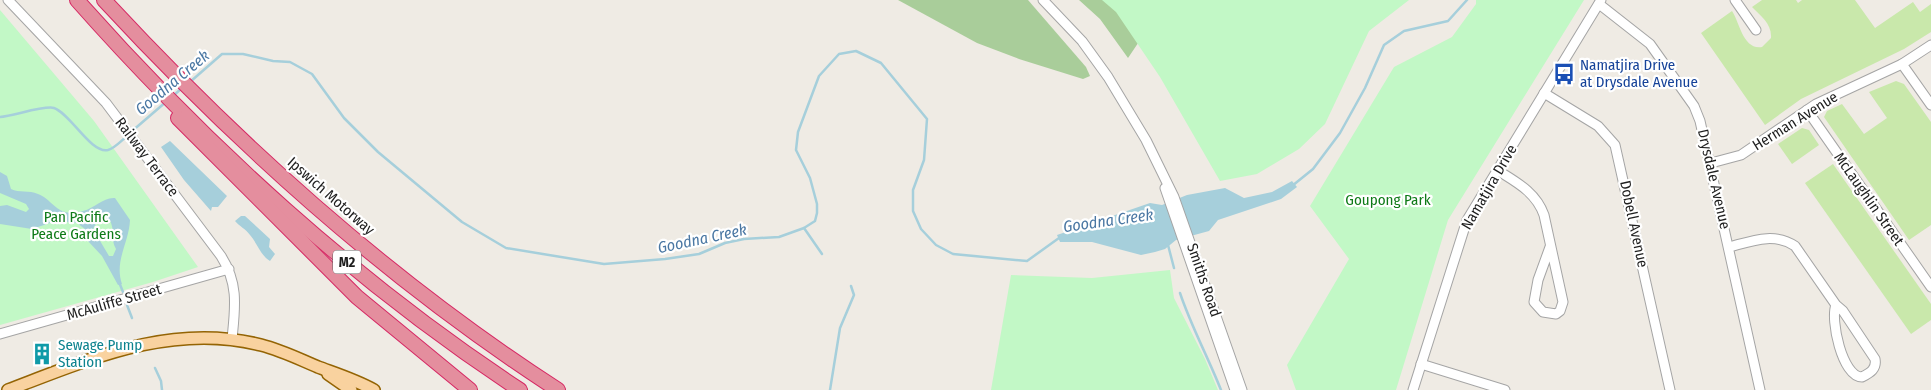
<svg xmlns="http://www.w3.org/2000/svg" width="1931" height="390" viewBox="0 0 1931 390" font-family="'Fira Sans Condensed',sans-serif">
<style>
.grass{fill:#c9e8ab}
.forest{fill:#a9cd9a}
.park{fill:#c2f8c6}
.water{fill:#a6cfdb;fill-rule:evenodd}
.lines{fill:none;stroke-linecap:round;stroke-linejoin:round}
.stream{stroke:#a6cfdb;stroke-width:2.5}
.minor-casing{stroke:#a5a5a5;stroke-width:11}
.major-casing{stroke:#946404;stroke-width:14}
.highway-casing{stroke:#d62864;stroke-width:16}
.minor{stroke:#fff;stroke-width:9}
.major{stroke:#f9d29f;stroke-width:11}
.highway{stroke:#e48e9e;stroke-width:14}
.labels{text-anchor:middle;stroke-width:4.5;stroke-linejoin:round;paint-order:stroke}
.shield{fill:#fff;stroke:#626262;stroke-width:1}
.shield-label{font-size:14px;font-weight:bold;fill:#1e1e1e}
.transit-label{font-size:15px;fill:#164399;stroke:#fff;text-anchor:start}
.street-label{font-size:15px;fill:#1e1e1e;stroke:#fff}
.park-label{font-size:15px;fill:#0e7a17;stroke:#fff}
.culture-label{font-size:15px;fill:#0d838f;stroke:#fff;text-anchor:start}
.water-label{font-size:16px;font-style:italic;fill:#4a77a3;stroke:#fff}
</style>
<rect width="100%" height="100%" fill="#efebe4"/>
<g class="grass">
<path d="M 1762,0 L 1796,0 L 1798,3 L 1802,0 L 1855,0 L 1875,28 L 1913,2 L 1920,12 L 1931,4 L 1931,32 L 1904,49 L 1801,99 L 1765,125 L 1701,33 L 1732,11 C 1740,23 1743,50 1762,47 L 1771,38 C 1772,24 1761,16 1752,7 Z"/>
<path d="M 1896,81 L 1904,84 L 1931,122 L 1931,225 L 1909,240 L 1824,117 L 1827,111 L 1842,104 L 1864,134 L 1887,118 L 1869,92 Z"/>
<path d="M 1802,128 L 1809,130 L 1819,145 L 1792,164 L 1778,144 Z"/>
<path d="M 1833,164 L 1931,304 L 1931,320 L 1911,334 L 1805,183 Z"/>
</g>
<g class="forest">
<path d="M 898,0 L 1028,0 L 1086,67 L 1090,76 L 1083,79 L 1019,59 L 977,43 Z"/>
<path d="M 1079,0 L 1167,0 L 1128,58 L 1100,19 Z"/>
</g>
<g class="park">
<path d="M 1102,0 L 1409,0 L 1369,31 L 1325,124 L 1299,149 L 1257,174 L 1220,181 L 1160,77 L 1116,12 Z"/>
<path d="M 1476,0 L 1584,0 L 1448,220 L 1396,390 L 1296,390 L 1287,365 L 1349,259 L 1310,206 L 1394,67 L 1452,37 L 1476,4 Z"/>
<path d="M 0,10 L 94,121 L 198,267 L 153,282 L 0,325 Z"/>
<path d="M 1170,270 L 1174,298 L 1205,359 L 1218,390 L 991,390 L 1011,275 L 1092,278 Z"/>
</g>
<g class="water">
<path d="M 170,141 L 227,196 L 218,207 L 212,207 L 211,211 L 184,180 L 161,147 Z"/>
<path d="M 0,172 L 7,176 L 11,189 C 19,193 29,190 38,194 C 54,200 57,219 83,211 C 95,208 103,197 115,198 L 130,220 C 129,243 114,261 122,284 L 118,285 L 102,256 L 87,240 L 85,229 L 77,223 L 56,221 L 32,229 L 0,224 L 0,206 L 7,205 L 26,212 L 29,209 L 26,204 L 0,193 ZM 99,218 L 109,219 C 116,230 110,239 116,249 L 113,256 L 109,256 L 93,229 Z"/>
<path d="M 1292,181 L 1297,187 L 1281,199 L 1218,220 L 1209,231 L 1176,240 L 1165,249 L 1155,252 L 1141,255 L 1092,242 L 1060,242 L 1057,235 L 1150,203 L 1162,205 L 1187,195 L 1225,188 L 1244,198 L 1272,192 Z"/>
<path d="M 241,216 L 245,216 L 270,239 L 269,247 L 275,254 L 270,261 C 261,256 257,243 250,235 C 246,229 239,226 235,221 Z"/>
</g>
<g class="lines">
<g class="stream">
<path d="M 190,82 L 222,54 L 243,54 L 273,61 L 290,62 L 312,74 L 344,118 L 378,152 L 462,222 L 506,248 L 604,264 L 665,259 L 699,254 L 725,243 L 744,239 L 779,237 L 804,228 L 815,221 L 817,213 L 817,204 L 810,178 L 796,150 L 798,132 L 819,76 L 839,54 L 856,51 L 881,63 L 927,119 L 924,160 L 913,190 L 913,211 L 921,229 L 936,245 L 953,254 L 1027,261 L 1059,238"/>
<path d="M 173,96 L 182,88"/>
<path d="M 0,117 C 13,116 45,105 54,108 C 71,114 91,154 108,150 C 115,148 122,140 127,136"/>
<path d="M 131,132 L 167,101"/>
<path d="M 1292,186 L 1313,169 L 1340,133 L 1365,88 L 1384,45 L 1404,31 L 1448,21 L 1467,0"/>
<path d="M 804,228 L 822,254"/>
<path d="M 1168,245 L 1174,268"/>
<path d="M 119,282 L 123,292"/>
<path d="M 1180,293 C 1191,326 1208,357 1221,390"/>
<path d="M 127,305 L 132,318"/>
<path d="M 155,368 L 161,381 L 162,390"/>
<path d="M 830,390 L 840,328 L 854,295 L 851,286"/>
</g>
<g class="minor-casing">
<g id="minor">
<path d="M 8,0 L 106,103 L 221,256 C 239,284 235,308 232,339"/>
<path d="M 1043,0 L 1082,41 L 1108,77 L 1146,140 L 1174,197 L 1242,390"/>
<path d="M 1735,0 L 1756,30"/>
<path d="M 1599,4 L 1650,44 L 1694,106 L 1700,121 L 1760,390"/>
<path d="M 1902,64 L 1931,105"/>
<path d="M 1544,93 L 1598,126 L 1615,145 L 1670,390"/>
<path d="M 1807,110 L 1931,287"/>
<path d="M 1711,163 L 1741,155 L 1816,104 L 1902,64 L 1931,45"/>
<path d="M 1497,170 C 1516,182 1536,192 1544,215 L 1563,302 L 1560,311 L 1556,314 L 1543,312 L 1534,302 L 1538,280 L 1550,247"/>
<path d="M 1165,188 L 1235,390"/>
<path d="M 1729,247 C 1752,241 1774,232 1795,246 L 1836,305 L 1843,311 L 1875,359 C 1877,369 1870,373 1862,377 C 1842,377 1830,319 1836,305"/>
<path d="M 0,334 L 229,269"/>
<path d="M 1421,364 L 1505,390"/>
<path d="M 1413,390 L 1467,220 L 1601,0"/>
</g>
</g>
<g class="major-casing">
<g id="major">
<path d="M 328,374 L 351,390"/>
<path d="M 8,390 C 90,359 172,322 261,345 C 281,350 299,359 318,367 C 337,374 356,380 374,390"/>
</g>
</g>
<g class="highway-casing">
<g id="highway">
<path d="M 77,0 C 206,146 357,283 520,390"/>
<path d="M 104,0 C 239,146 391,282 558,390"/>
<path d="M 178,118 L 357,297 L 470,390"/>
</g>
</g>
<use href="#minor" class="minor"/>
<use href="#major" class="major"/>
<use href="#highway" class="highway"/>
</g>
<defs>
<g id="bus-bare" transform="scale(1.725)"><path d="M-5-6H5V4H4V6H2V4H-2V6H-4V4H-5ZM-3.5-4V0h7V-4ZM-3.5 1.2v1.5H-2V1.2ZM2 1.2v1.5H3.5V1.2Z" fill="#1a4fb4" stroke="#fff" stroke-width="2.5" paint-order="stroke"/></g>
<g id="building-bare" transform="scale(1.725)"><path d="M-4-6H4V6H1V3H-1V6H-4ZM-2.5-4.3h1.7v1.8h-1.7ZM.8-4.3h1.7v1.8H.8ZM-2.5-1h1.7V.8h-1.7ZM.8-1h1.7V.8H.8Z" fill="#0f9aa8" stroke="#fff" stroke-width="2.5" paint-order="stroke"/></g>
</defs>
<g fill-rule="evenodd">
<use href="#bus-bare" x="1564" y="74"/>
<use href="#building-bare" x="42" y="354"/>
</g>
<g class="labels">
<rect class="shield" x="333" y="250.5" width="28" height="23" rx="4"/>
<g class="shield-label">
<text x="347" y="267">M2</text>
</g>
<g class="transit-label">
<text x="1580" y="70">Namatjira Drive<tspan x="1580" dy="17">at Drysdale Avenue</tspan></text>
</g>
<g class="street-label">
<text transform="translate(1795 121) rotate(-32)" y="5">Herman Avenue</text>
<text transform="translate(147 157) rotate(53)" y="5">Railway Terrace</text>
<text transform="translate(1714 179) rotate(77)" y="5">Drysdale Avenue</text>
<text transform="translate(1489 187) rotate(-60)" y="5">Namatjira Drive</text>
<text transform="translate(331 196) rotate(41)" y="5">Ipswich Motorway</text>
<text transform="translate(1869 199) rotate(55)" y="5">McLaughlin Street</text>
<text transform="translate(1634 224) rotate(78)" y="5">Dobell Avenue</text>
<text transform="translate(1204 280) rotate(71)" y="5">Smiths Road</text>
<text transform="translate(114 302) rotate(-16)" y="5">McAuliffe Street</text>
</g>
<g class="park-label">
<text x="1388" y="205">Goupong Park</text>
<text x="76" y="222">Pan Pacific<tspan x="76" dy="17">Peace Gardens</tspan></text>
</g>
<g class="culture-label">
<text x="58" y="350">Sewage Pump<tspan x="58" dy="17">Station</tspan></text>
</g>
<g class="water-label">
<text transform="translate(172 82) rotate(-40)" y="6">Goodna Creek</text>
<text transform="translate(1108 220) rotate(-8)" y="6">Goodna Creek</text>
<text transform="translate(702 238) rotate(-12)" y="6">Goodna Creek</text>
</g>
</g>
</svg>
